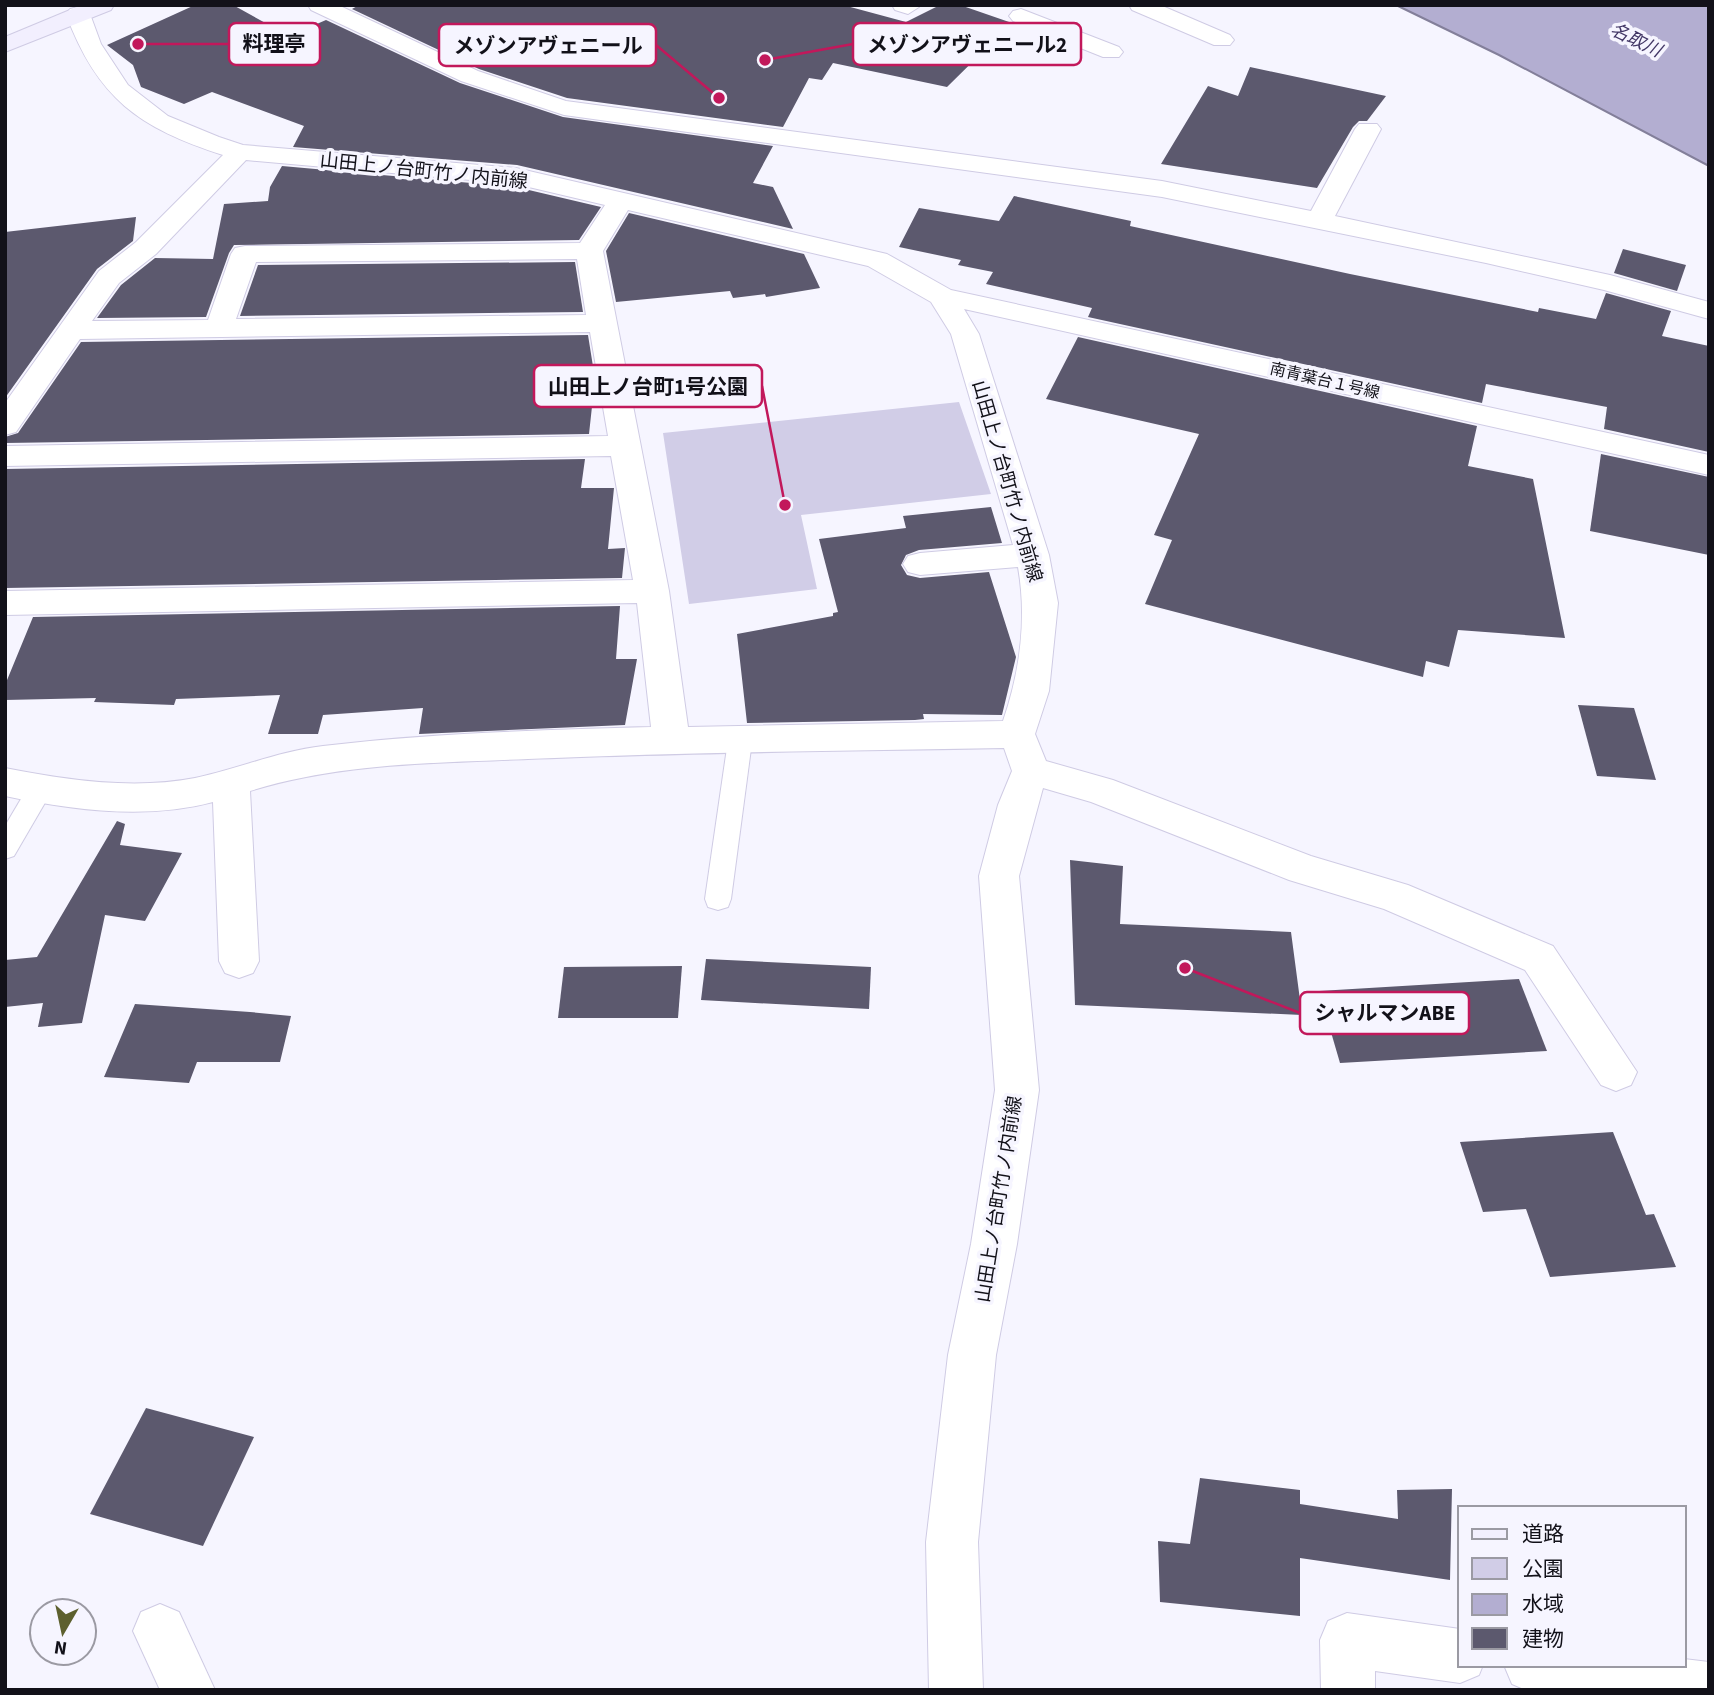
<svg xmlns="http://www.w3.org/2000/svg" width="1714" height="1695" viewBox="0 0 1714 1695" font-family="'Source Sans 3','Noto Sans JP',sans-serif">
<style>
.green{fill:#d1cde7}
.water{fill:#b3aed1;stroke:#837f9a;stroke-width:2}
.building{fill:#5c596e}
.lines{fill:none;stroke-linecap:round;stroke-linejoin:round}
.lane-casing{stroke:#cfcbe4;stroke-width:2}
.street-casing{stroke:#cfcbe4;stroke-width:2}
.secondary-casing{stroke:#cfcbe4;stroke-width:2}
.lane{fill:#fff;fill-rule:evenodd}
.street{fill:#fff;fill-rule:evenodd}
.secondary{fill:#f2effe;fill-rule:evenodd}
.labels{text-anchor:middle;stroke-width:7;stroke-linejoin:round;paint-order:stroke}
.far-street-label{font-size:16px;fill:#121119;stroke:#f6f5ff}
.far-water-label{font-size:18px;font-style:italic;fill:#423766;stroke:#f6f5ff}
.street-label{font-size:19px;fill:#121119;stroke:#f6f5ff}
.leader{fill:none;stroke:#c2185b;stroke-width:2.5}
.callout-dot{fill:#c2185b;stroke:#f6f5ff;stroke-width:2.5}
.callout{fill:#f6f5ff;stroke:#c2185b;stroke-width:2.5}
.callout-label{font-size:21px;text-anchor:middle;font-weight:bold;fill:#121119}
</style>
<rect width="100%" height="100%" fill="#f6f5ff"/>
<path class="green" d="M 959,402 L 991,494 L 801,515 L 817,589 L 689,604 L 663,433 Z"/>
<path class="water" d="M 1396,5 L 1709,5 L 1709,166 L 1499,55 Z"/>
<g class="building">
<path d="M 195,5 L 233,5 L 289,36 L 326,20 L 460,83 L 563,117 L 773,146 L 753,183 L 773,187 L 793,229 L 517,165 L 293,147 L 304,126 L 212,92 L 184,104 L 141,87 L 133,65 L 107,45 Z"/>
<path d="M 359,5 L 843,5 L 906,22 L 940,5 L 960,5 L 1012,23 L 947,87 L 833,63 L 822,80 L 809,78 L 783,127 L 567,98 L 479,69 L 352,9 Z"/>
<path d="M 1250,67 L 1386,96 L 1367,121 L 1359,121 L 1353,127 L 1317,188 L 1161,164 L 1208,86 L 1238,96 Z"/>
<path d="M 282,166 L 516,187 L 601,207 L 579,240 L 234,245 L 229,253 L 206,317 L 97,318 L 121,285 L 155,258 L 213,259 L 224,204 L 268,201 L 270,187 Z"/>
<path d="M 1014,196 L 1131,221 L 1130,226 L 1350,274 L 1538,312 L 1539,308 L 1596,319 L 1606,293 L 1671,311 L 1662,336 L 1709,346 L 1709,452 L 1604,429 L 1607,407 L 1486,384 L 1482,403 L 1088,317 L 1092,308 L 986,284 L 993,272 L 958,265 L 961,260 L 899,247 L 919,208 L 999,221 Z"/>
<path d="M 629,213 L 804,254 L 820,288 L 766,297 L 765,294 L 733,298 L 730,291 L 616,302 L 606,251 Z"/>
<path d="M 136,217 L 133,241 L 97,269 L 5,398 L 5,232 Z"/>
<path d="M 1623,249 L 1686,265 L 1677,291 L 1614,273 Z"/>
<path d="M 575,262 L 583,312 L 240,316 L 258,265 Z"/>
<path d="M 588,335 L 595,379 L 589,434 L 5,443 L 5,437 L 18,433 L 81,342 Z"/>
<path d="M 1078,337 L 1477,426 L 1468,466 L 1533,479 L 1565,638 L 1458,630 L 1449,667 L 1426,661 L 1423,677 L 1145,604 L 1172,540 L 1154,535 L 1199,434 L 1046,399 Z"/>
<path d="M 1601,454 L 1709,477 L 1709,555 L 1590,531 Z"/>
<path d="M 585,459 L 581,488 L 614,488 L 608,549 L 625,548 L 622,578 L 5,588 L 5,469 Z"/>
<path d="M 991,507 L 1002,543 L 919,550 L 906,555 L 901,565 L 907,575 L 920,578 L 989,572 L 1016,657 L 1002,715 L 923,714 L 924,719 L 915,720 L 747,723 L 737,634 L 833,616 L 833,613 L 838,612 L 819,539 L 906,528 L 903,516 Z"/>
<path d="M 620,606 L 616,659 L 637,659 L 625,725 L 419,734 L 423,708 L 323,715 L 318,734 L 268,734 L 280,695 L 176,699 L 174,705 L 94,702 L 96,698 L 5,700 L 5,685 L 33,617 Z"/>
<path d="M 1578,705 L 1634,708 L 1656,780 L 1597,776 Z"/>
<path d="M 117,821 L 125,824 L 120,845 L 182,853 L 145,921 L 105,915 L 82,1023 L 38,1027 L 43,1003 L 5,1007 L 5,960 L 37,957 Z"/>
<path d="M 1070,860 L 1123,866 L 1120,924 L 1291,932 L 1302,1015 L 1075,1005 Z"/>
<path d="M 706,959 L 871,967 L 869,1009 L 701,1000 Z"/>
<path d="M 682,966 L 678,1018 L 558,1018 L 564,967 Z"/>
<path d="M 1519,979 L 1547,1051 L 1340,1063 L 1319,991 Z"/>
<path d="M 135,1004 L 250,1012 L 291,1016 L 280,1062 L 197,1062 L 189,1083 L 104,1077 Z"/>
<path d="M 1613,1132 L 1646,1215 L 1654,1214 L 1676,1267 L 1550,1277 L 1526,1209 L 1483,1212 L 1460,1142 Z"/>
<path d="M 146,1408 L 254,1437 L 203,1546 L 90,1514 Z"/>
<path d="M 1200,1478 L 1300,1490 L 1300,1504 L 1398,1519 L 1397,1490 L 1452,1489 L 1450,1580 L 1300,1558 L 1300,1616 L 1160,1602 L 1158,1541 L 1190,1544 Z"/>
</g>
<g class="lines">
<g class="lane-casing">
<g id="lane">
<path d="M 740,732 L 749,734 L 752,741 L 731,899 L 728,907 L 718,910 L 708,907 L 705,899 L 728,741 L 731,734 Z"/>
<path d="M 40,779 L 49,782 L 53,789 L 14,856 L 5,859 L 5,826 L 31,782 Z"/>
</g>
</g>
<g class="street-casing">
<g id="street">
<path d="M 308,5 L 338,5 L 478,71 L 566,101 L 1162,181 L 1311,211 L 1355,129 L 1359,124 L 1377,124 L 1381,129 L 1335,216 L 1610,275 L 1709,302 L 1709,319 L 1604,290 L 1486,263 L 1162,197 L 564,115 L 461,81 L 311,10 Z"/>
<path d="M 892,5 L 918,5 L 919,7 L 908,14 L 895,10 Z"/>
<path d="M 1129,5 L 1160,5 L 1230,35 L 1234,40 L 1230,45 L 1214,45 L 1132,10 Z"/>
<path d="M 78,7 L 86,9 L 90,14 L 101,44 L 128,85 L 168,116 L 219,137 L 243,145 L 516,168 L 887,254 L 951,290 L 1709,455 L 1709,475 L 964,309 L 979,334 L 1049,555 L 1058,603 L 1049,691 L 1035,734 L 1046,761 L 1113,780 L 1311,856 L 1408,885 L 1553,946 L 1637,1072 L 1631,1085 L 1616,1091 L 1601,1085 L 1525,970 L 1384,909 L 1289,880 L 1091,802 L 1043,788 L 1019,876 L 1039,1090 L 1017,1244 L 996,1355 L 978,1542 L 983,1690 L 929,1690 L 926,1542 L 948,1355 L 971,1244 L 995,1090 L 979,876 L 998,805 L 1012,771 L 1004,748 C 845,751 686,752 528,759 C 435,763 339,763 250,791 L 259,961 L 253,973 L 239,978 L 225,973 L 219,961 L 213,802 C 146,820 72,810 5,796 L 5,768 C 66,780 133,790 195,778 C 238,769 279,751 323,746 C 432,733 542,730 651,727 L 637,603 L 5,615 L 5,591 L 633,580 L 611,456 L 5,466 L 5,446 L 608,436 L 590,332 L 80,339 L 16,432 L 5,435 L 5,403 L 99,271 L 136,242 L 223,155 C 139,128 97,98 66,14 L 70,9 ZM 246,160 L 516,184 L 605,205 L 580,243 L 245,246 L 235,248 L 231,254 L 208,320 L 92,321 L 119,283 L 156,254 ZM 628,210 L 868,266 L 931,302 L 951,334 L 1013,545 L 920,553 L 908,556 L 903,564 L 908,572 L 920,575 L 1018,567 C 1027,618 1020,672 1003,721 L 688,727 L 669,591 L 603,251 ZM 577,259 L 586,315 L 236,319 L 256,262 Z"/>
<path d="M 1021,9 L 1119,47 L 1123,52 L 1119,57 L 1103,57 L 1013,21 L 1009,16 L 1013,11 Z"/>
<path d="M 160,1604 L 179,1612 L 215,1690 L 160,1690 L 133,1631 L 141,1612 Z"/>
<path d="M 1347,1613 L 1460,1629 L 1460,1665 L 1483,1665 L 1479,1675 L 1460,1683 L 1375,1671 L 1375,1690 L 1321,1690 L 1320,1640 L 1328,1621 Z"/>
<path d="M 1684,1659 L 1709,1662 L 1709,1690 L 1526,1690 L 1512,1684 L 1504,1665 L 1684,1665 Z"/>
</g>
</g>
<g class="secondary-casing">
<path id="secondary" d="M 82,5 L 114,5 L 111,10 L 5,52 L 5,37 Z"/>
</g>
<use href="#lane" class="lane"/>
<use href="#street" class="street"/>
<use href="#secondary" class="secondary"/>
</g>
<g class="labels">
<g class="far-street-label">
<text transform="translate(1325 380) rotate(13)" y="6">南青葉台１号線</text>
</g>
<g class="far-water-label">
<text transform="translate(1636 40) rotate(26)" y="6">名取川</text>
</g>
<g class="street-label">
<text transform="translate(424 170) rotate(6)" y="7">山田上ノ台町竹ノ内前線</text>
<text transform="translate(1008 481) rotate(74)" y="7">山田上ノ台町竹ノ内前線</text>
<text transform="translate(998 1199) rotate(-81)" y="7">山田上ノ台町竹ノ内前線</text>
</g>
</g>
<path class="leader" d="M138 44L229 44M765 60L853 44M719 98L656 45M785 505L762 386M1185 968L1300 1013"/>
<g class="callout-dot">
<circle cx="138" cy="44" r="7"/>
<circle cx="765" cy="60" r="7"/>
<circle cx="719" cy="98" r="7"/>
<circle cx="785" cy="505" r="7"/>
<circle cx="1185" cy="968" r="7"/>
</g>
<g class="callout">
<rect x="229" y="23" width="91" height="42" rx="7"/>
<rect x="853" y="23" width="228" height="42" rx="7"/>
<rect x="439" y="24" width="217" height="42" rx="7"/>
<rect x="534" y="365" width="228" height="42" rx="7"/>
<rect x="1300" y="992" width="169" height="42" rx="7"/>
</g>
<g class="callout-label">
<text x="274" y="51">料理亭</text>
<text x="967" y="52">メゾンアヴェニール2</text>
<text x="548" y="53">メゾンアヴェニール</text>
<text x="648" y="394">山田上ノ台町1号公園</text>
<text x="1385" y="1020">シャルマンABE</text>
</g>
<rect width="1714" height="1695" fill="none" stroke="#121119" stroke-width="14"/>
<rect x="1458" y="1506" width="228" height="161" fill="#f6f5ff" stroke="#9b9aa3" stroke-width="2"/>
<rect x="1472" y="1529" width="35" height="10" fill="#f2effe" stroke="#9b9aa3" stroke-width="2"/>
<text x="1522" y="1541" font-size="21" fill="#121119">道路</text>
<rect x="1472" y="1558" width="35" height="21" fill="#d1cde7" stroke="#9b9aa3" stroke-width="2"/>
<text x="1522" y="1576" font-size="21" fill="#121119">公園</text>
<rect x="1472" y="1594" width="35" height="21" fill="#b3aed1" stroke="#9b9aa3" stroke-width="2"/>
<text x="1522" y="1611" font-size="21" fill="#121119">水域</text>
<rect x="1472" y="1628" width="35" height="21" fill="#5c596e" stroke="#9b9aa3" stroke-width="2"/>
<text x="1522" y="1646" font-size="21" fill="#121119">建物</text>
<g transform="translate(63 1632) rotate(189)"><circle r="33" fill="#f6f5ff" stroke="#9b9aa3" stroke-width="2"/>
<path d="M0-5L12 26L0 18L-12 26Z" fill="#5d602e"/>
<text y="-10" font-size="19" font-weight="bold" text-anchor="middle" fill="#121119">N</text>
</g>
</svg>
